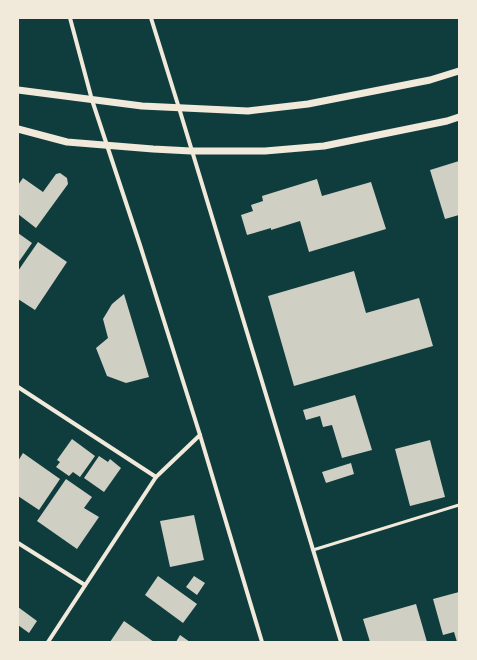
<svg xmlns="http://www.w3.org/2000/svg" width="477" height="660" viewBox="0 0 477 660" font-family="'Roboto Condensed',sans-serif">
<style>
.building{fill:#cfcfc3}
.lines{fill:none;stroke-linecap:round;stroke-linejoin:round}
.service{stroke:#f1e9da;stroke-width:3}
.minor{stroke:#f1e9da;stroke-width:4}
.tertiary{stroke:#f1e9da;stroke-width:7}
</style>
<rect width="100%" height="100%" fill="#0f3d3e"/>
<g class="building">
<path d="M 459,161 L 459,215 L 445,219 L 430,170 Z"/>
<path d="M 60,173 L 67,178 L 68,184 L 36,228 L 18,214 L 18,185 L 23,178 L 43,192 L 56,174 Z"/>
<path d="M 317,179 L 322,196 L 371,182 L 386,229 L 309,252 L 300,221 L 271,230 L 271,228 L 247,235 L 241,215 L 253,211 L 251,205 L 263,201 L 262,196 Z"/>
<path d="M 18,233 L 32,243 L 18,263 Z"/>
<path d="M 38,242 L 67,262 L 35,310 L 18,299 L 18,271 Z"/>
<path d="M 354,271 L 366,313 L 419,298 L 433,346 L 294,386 L 268,296 Z"/>
<path d="M 124,294 L 149,377 L 126,383 L 107,376 L 96,348 L 108,338 L 103,319 L 112,304 Z"/>
<path d="M 355,395 L 372,450 L 342,458 L 332,425 L 323,427 L 320,416 L 306,420 L 303,410 Z"/>
<path d="M 72,439 L 95,456 L 80,477 L 73,472 L 69,476 L 56,467 L 60,462 L 57,460 Z"/>
<path d="M 430,440 L 445,497 L 410,506 L 395,449 Z"/>
<path d="M 23,453 L 60,479 L 39,510 L 18,496 L 18,461 Z"/>
<path d="M 99,456 L 108,462 L 110,459 L 121,468 L 104,492 L 84,478 Z"/>
<path d="M 351,463 L 354,474 L 326,483 L 322,472 Z"/>
<path d="M 66,479 L 92,497 L 84,508 L 99,517 L 77,549 L 37,521 Z"/>
<path d="M 194,515 L 204,560 L 170,567 L 160,521 Z"/>
<path d="M 158,576 L 197,604 L 183,623 L 145,595 Z"/>
<path d="M 194,576 L 205,583 L 197,595 L 186,587 Z"/>
<path d="M 459,592 L 459,642 L 457,642 L 454,632 L 443,635 L 433,599 Z"/>
<path d="M 416,604 L 427,642 L 370,642 L 363,619 Z"/>
<path d="M 18,607 L 37,621 L 29,633 L 18,625 Z"/>
<path d="M 124,621 L 154,642 L 110,642 Z"/>
<path d="M 180,635 L 190,642 L 176,642 Z"/>
</g>
<g class="lines">
<path class="service" d="M 313,550 L 459,505"/>
<g class="minor">
<path d="M 70,18 L 92,100 L 140,245 L 200,435 L 262,642"/>
<path d="M 151,18 L 179,108 L 341,642"/>
<path d="M 18,387 L 156,477"/>
<path d="M 18,543 L 85,585"/>
<path d="M 48,642 L 156,477 L 200,435"/>
</g>
<g class="tertiary">
<path d="M 18,90 L 142,106 L 248,111 L 308,104 L 430,80 L 459,71"/>
<path d="M 18,129 L 67,142 L 153,149 L 191,151 L 265,151 L 324,146 L 447,121 L 459,117"/>
</g>
</g>
<rect width="477" height="660" fill="none" stroke="#f1e9da" stroke-width="38"/>
</svg>
